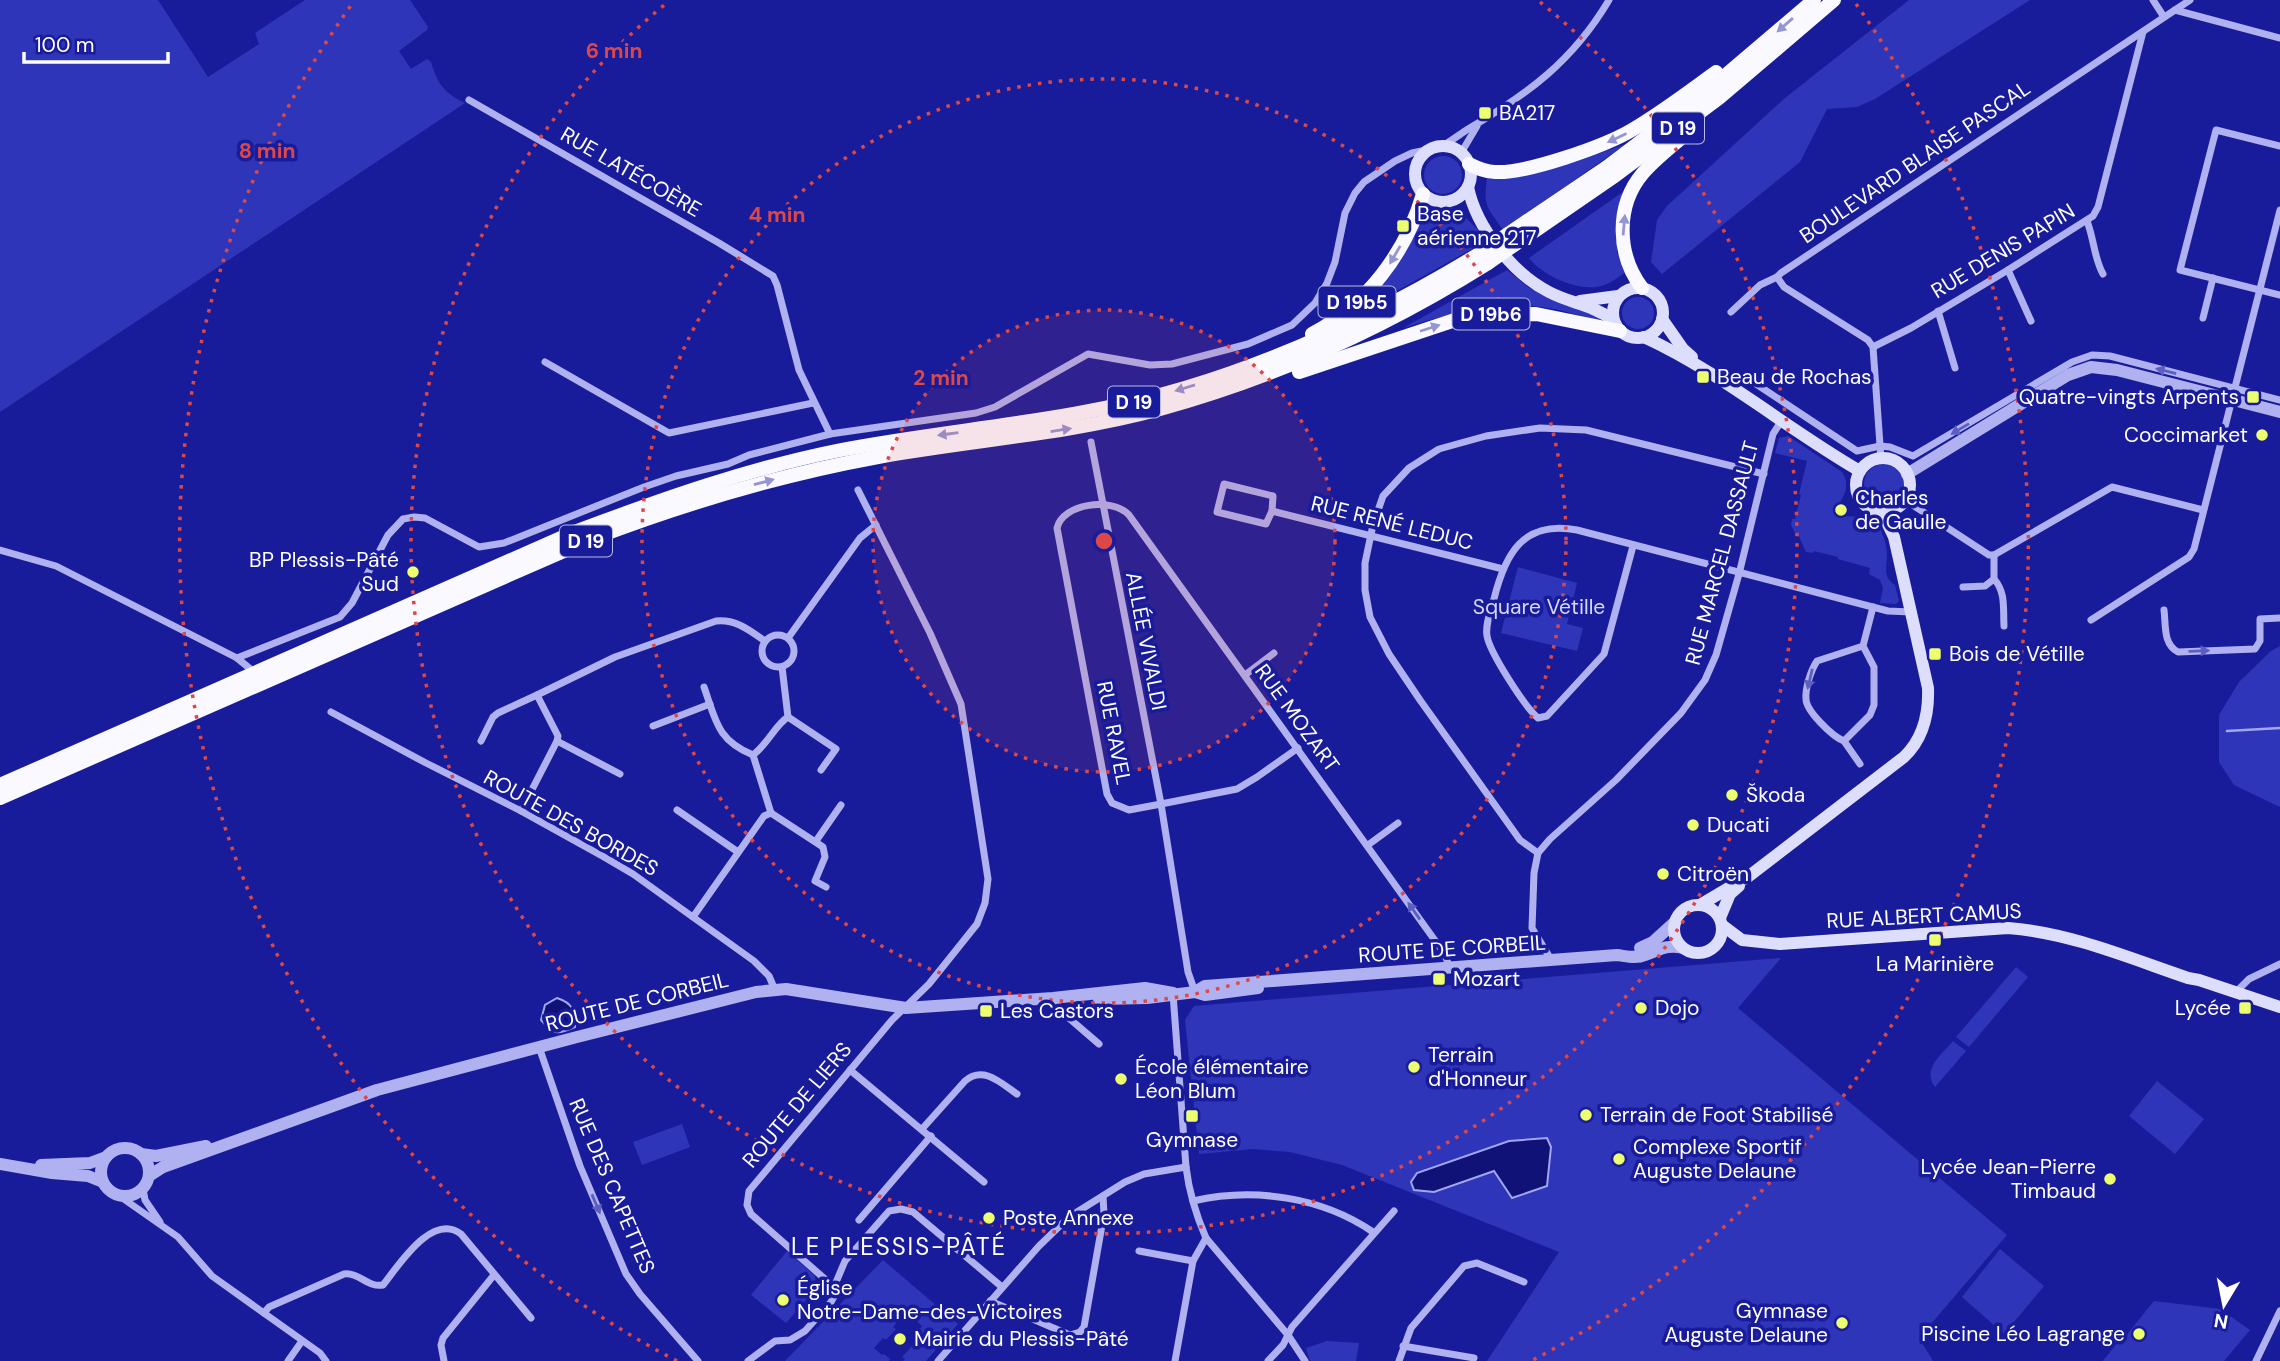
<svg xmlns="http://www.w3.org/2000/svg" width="2280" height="1361" viewBox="0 0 2280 1361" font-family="'DM Sans',sans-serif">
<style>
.green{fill:#2f35b9}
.water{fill:#101278;stroke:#a1a6f3;stroke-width:2}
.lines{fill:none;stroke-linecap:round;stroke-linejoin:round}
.stream{stroke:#a1a6f3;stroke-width:2.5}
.minor{stroke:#afb1f1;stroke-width:7}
.tertiary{stroke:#afb1f1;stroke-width:12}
.secondary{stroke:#dddefc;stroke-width:12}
.primary{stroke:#f9f9ff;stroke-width:14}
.primary-bridge{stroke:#f9f9ff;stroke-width:14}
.oneway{fill:#9496d2}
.oneway2{fill:#5c5fc1}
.ring{fill:none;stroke:#dc4848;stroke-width:3.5;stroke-dasharray:3.5 7}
.poi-dot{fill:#edff6f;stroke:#191c9a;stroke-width:2.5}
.labels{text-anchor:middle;stroke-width:7;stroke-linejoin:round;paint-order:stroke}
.shield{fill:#191c9a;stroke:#babbe1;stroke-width:2}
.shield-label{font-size:19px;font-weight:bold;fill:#fff}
.poi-label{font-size:21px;fill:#fff;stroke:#191c9a;text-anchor:start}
.street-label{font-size:21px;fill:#fff;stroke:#191c9a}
.park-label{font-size:21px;fill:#d6d8fc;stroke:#191c9a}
.quarter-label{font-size:24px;letter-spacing:2px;fill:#fff;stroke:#191c9a}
.centre{fill:#dc4848;stroke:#191c9a;stroke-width:3.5}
.ring-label{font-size:21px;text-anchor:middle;font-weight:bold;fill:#dc4848;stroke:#191c9a;stroke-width:7;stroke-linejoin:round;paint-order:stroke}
</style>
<rect width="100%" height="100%" fill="#191c9a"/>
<g class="green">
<path d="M 0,0 L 158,0 L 208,77 L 259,44 L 255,33 L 305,0 L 410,0 L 428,27 L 427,30 L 399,51 L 411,69 L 427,59 L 431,62 C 437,83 444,93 465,103 L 0,412 Z"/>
<path d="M 1909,0 L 2030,0 L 1875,99 L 1857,107 L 1827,109 L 1800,162 L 1662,274 L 1651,262 L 1657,220 L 1667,206 L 1785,98 Z"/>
<path d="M 1626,144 L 1503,230 C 1487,206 1483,207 1487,177 L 1519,176 L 1578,161 Z"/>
<circle cx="1443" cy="175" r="19"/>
<path d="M 1627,189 L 1618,236 L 1617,253 L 1626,272 C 1618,277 1610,284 1601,286 C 1578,292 1543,276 1529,258 Z"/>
<path d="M 1427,206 L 1442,209 L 1450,207 L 1462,214 L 1488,240 L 1359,312 L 1391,273 Z"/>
<path d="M 1507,270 L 1528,287 L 1548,298 L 1596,313 L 1600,321 C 1577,315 1554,307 1531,306 C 1490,303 1442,316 1403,328 Z"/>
<circle cx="1638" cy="313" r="16"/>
<path d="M 1788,436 L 1842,472 C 1851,485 1844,498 1835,509 L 1839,516 L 1864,517 L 1879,526 C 1883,535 1887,545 1887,554 C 1887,568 1882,576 1895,585 L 1899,601 L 1896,604 L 1880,603 L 1883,588 L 1880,580 L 1869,574 L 1870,568 L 1838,559 L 1838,557 L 1814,551 L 1813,553 L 1806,552 L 1797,532 L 1795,533 L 1791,525 L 1792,519 L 1795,519 L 1801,495 L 1799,494 L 1807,461 L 1775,453 L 1779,438 Z"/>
<circle cx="1884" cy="484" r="20"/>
<path d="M 1518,567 L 1577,583 L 1567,624 L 1583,628 L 1577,651 L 1501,633 Z"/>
<path d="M 2280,646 L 2280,807 L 2234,785 L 2219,762 L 2219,715 L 2239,682 L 2271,651 Z"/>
<path d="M 1781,958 L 1738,1008 L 2007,1235 L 1919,1338 L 1933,1361 L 1487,1361 L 1559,1252 L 1342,1165 L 1290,1152 L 1253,1149 L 1199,1154 L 1185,1020 L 1194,1006 Z"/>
<path d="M 2016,967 L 2028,977 L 1969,1047 L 1956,1037 Z"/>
<path d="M 1953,1041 L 1966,1051 L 1935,1087 C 1922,1069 1941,1055 1953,1041 Z"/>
<path d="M 2157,1081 L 2204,1119 L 2175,1154 L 2129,1116 Z"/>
<path d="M 682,1124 L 690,1147 L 642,1165 L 633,1142 Z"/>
<path d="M 2000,1249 L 2044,1286 L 2004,1334 L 1962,1297 Z"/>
<path d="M 787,1251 L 815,1276 L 816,1289 L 786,1323 L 751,1295 Z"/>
<path d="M 883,1260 L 958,1324 L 926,1361 L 903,1361 L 905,1359 L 902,1357 L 914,1344 L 916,1345 L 924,1336 L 921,1334 L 919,1337 L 916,1334 L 922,1326 L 912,1317 L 907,1322 L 901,1317 L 893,1327 L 896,1329 L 886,1340 L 883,1338 L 874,1348 L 882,1355 L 884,1354 L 890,1359 L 889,1361 L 785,1361 Z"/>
<path d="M 2154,1301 L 2220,1309 L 2250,1330 L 2224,1361 L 2103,1361 L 2118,1342 L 2120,1343 Z"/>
<path d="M 1327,1341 L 1359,1343 L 1356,1361 L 1310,1361 L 1306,1348 Z"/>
</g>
<g class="water">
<path d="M 557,998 C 573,1003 575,1011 575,1027 C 557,1035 554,1035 541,1020 L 545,1005 Z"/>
<path d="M 1547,1138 L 1551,1147 L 1547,1186 L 1512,1198 L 1494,1171 L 1434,1192 L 1414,1190 L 1411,1182 L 1417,1173 L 1509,1141 Z"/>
</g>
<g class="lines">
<path class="stream" d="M 2227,731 L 2280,728"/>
<g class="minor">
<path d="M 2153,0 L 2164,17"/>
<path d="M 2175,10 L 2190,0"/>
<path d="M 469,100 L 719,243 L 773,276 L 777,285 L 799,370 L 830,434"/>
<path d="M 2280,146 L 2216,130 L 2180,270 L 2280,295"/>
<path d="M 1441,147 C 1451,141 1459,135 1468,129 C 1528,94 1573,61 1609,0"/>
<path d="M 1461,153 L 1477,126"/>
<path d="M 2087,221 C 2094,239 2094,258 2103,274"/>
<path d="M 2008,270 L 2031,321"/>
<path d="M 1938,311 L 1955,368"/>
<path d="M 1731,312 L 1760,285 L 1777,277"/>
<path d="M 2203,318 L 2213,278"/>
<path d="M 1873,347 L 1911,328 L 2008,270 L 2093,216 L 2098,207 L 2143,32"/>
<path d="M 545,362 L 669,433 L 813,403"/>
<path d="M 1725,383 L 1734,375 L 1747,378 L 1857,451 L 1880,446 L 1890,447 L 1913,456 L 2072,362 L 2092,355 L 2110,356 L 2280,400"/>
<path d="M 1091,442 L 1161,804 L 1237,789 L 1257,777 L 1298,748"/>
<path d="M 1881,459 L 1873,347 L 1868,340 L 1784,287 L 1777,277 L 1781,273 L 2175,10 L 2280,38"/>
<path d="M 1224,484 L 1273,496 L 1272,511 L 1266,524 L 1217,512 Z"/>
<path d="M 1905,500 L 1989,555 L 1994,555 L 2112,487 L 2203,510"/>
<path d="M 1272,511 L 1503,569"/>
<path d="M 1633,546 L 1604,654 L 1547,716 L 1538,718 C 1525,707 1490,653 1487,636 C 1485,625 1491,610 1494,599 C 1505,554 1523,520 1577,530 L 1888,611 L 1911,612"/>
<path d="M 0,550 L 56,566 L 237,658 L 254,672"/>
<path d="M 1994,555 L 1994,579 C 2006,592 2003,609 2004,626"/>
<path d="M 1963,587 L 1985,586 L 1994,579"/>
<path d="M 2164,610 C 2166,626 2163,644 2178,652 L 2255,649 L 2260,641 L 2260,619 L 2280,618"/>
<path d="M 2091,620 L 2189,557 L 2194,549 L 2280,210"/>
<circle cx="778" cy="651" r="16"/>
<path d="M 788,638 L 860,538 L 876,525"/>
<path d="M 1863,646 L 1817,661 C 1811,670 1805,688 1806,699 C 1806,711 1833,737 1844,741 L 1870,715 L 1874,705 L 1874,667 L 1863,646 L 1873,607"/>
<path d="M 237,658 L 340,617 L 352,603 L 388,535 L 403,519 L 414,517 L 425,518 L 479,547 L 504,543 L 644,487 L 676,476 L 728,464 L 749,455 L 830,434 L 976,413 L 995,407 L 1088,354 L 1150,365 L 1172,364 L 1248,344 L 1292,325 L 1315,303 L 1327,283 L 1335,262 L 1345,213 L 1355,193 L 1364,182 L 1395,161 L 1412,153 L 1431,149"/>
<path d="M 1245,675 L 1274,653"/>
<path d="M 704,687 C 716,721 717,740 753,755"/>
<path d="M 331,712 L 426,763 L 521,811 L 604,857 L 633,874 L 754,961 L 769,976 L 775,990"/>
<path d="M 788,717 L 836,749 L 821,770"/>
<path d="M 653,726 L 710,704"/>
<path d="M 481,741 L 493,717 L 498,713 L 537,695"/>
<path d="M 557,741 L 620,774"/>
<path d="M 1844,741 L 1860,764"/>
<path d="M 677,810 L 738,852"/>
<path d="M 521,811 L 557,741 L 558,736 L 537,695 L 615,657 L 716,621 C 736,619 749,630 765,641"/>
<path d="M 771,813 L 823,847 L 825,857 L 815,881 L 826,887"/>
<path d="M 816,841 L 841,805"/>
<path d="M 1368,845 L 1398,823"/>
<path d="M 1538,853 L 1520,840 L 1420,700 L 1389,654 L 1370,617 L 1365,590 L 1365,563 L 1373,525 L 1383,496 L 1409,468 L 1439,449 L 1486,436 L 1540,428 L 1586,430 L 1764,474"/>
<path d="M 693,917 L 764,816 L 771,813 L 753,755 C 768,744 775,725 788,717 L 782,667"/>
<path d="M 1552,961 L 1532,928 L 1534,873 L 1538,853 L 1550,839 L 1616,780 L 1681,713 L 1705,680 L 1716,655 L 1739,574 L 1773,434 L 1782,420"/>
<path d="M 1195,992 L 1188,972 L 1161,804 L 1129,810 L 1112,803 L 1107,794 L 1057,528 C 1063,503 1112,497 1129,515 L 1444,953 L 1450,968"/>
<path d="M 2236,992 L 2249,979 L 2280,964"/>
<path d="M 1173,994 L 1186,1167 C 1189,1192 1196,1215 1206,1238 L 1288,1335 L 1305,1361"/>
<path d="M 1053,998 L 1063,1013 L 1099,1044"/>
<path d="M 539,1047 L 580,1166 L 626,1274 L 640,1294 L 698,1361"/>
<path d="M 850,1070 L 984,1182"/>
<path d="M 922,1129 L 965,1081 C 983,1065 1001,1083 1017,1094"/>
<path d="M 143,1189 L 145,1200 L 160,1222"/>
<path d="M 118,1195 L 178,1237 L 212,1276 L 320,1353 L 326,1361"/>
<path d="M 1193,1201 C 1254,1187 1322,1197 1373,1232"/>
<path d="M 859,1220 L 931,1136"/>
<path d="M 1139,1251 L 1193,1261"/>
<path d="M 834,1287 L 845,1261 L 889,1211 L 901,1209 L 913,1212 L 1002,1287"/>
<path d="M 990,1301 L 1070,1335 L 1080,1332 L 1084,1327 L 1104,1214 L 1103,1196"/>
<path d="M 264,1313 L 269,1307 L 344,1274 C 359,1272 368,1288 383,1285 C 399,1265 432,1212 461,1234 L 531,1318"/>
<path d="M 1403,1346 L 1474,1358"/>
<path d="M 288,1361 L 302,1341"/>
<path d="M 444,1361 L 441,1345 L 443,1338 L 494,1275"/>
<path d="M 748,1361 L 775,1341 L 790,1340 L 805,1331 L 831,1302 L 836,1293 L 834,1287 L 751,1214 L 747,1205 L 749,1191 L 892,1020 L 929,984 L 977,924 L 985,903 L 988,879 L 961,704 L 930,633 L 858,490"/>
<path d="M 938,1361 L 1039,1246 L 1069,1217 L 1125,1182 L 1144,1174 L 1186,1167"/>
<path d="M 1175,1361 L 1193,1261 L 1206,1238"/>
<path d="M 1268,1361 L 1283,1345 L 1292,1327 L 1394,1211"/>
<path d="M 1399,1361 L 1411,1328 L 1464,1266 L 1477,1263 L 1524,1282"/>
<path d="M 2256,1361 L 2280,1311"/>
</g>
<g class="tertiary">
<path d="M 1907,474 L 2068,375 L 2091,367 L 2117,370 L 2280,412"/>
<path d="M 1640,948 L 1653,942 L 1676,921"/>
<path d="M 1195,992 L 1205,986 L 1617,955 C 1626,956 1636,959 1645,955 C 1660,950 1667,944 1683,948"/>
<path d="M 1099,999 L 1147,998 L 1195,992 L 1205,995 L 1258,988"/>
<circle cx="125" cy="1172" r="24"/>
<path d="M 141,1154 L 156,1156 L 206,1146"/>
<path d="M 0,1164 L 52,1173 L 88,1176 L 103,1182"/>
<path d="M 41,1165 L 90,1163 L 106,1157"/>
<path d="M 149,1176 L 163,1167 L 377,1090 L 577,1037 L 756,992 L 786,989 L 906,1008 L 1053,998 L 1145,988 L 1173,993"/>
</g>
<g class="secondary">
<circle cx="1443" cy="174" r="28"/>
<path d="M 1468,187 C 1476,227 1513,274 1549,292 C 1572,304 1591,304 1613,320"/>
<circle cx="1638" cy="313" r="25"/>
<path d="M 1580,301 L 1618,296"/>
<path d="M 1662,319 L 1683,349 L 1692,357"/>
<path d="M 1644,337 C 1722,373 1787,429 1860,471"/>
<circle cx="1883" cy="485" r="27"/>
<path d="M 1700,905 L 1749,876 L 1904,757 C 1923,739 1929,714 1928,688 L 1894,537 L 1882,512"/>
<circle cx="1698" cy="929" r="24"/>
<path d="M 1720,918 L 1730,894 L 1739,886"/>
<path d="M 1722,925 L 1742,940 L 1780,944 L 2008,928 C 2071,933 2129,958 2188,978 L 2199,980 L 2280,1007"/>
</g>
<g class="primary">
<path d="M 1469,164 C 1477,168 1485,172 1495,172 C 1526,174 1605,146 1632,130 C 1661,113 1689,92 1716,72"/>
<path d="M 1508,234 L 1607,167 L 1707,91 L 1814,0"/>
<path d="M 1514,245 L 1616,175 L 1719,98 L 1834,0"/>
<path d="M 1642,288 C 1617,255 1615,206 1643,173 C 1658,156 1678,141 1695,127"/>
<path d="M 1312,334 C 1366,305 1406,253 1423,194"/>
<path d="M 1299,372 L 1458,319 L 1484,315 L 1536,314 L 1620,331"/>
<path d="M 0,785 L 577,531 C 663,499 750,468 841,450 C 956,428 1073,422 1185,388 C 1290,356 1386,311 1479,254"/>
<path d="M 0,798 L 589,540 C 683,504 779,475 878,457 C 972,440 1068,434 1160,409 C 1277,377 1386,327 1488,263"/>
</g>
<g class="primary-bridge">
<path d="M 1479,254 L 1508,234"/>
<path d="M 1488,263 L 1514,245"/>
</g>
</g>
<defs><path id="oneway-solid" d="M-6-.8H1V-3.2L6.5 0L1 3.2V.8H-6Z" transform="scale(1.75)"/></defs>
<g class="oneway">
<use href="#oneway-solid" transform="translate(1785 25) rotate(139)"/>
<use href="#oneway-solid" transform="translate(1617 138) rotate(155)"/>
<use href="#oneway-solid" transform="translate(1624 225) rotate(-85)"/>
<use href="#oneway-solid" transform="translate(1395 255) rotate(120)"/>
<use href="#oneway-solid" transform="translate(1430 328) rotate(-18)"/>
<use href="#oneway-solid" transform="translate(1185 388) rotate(163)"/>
<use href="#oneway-solid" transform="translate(1061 430) rotate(-9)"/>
<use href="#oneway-solid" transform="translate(948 434) rotate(172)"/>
<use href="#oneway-solid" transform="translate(764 482) rotate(-15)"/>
</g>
<g class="oneway2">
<use href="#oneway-solid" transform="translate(2166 371) rotate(-166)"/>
<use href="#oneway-solid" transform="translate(1960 429) rotate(149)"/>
<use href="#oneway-solid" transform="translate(2199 651) rotate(-2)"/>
<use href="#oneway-solid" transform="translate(1810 679) rotate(103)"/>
<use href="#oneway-solid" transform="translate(1414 911) rotate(-125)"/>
<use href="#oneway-solid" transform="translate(596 1204) rotate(67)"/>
</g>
<circle cx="1104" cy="541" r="231" fill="#dc4848" fill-opacity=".12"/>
<g class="ring">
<circle cx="1104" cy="541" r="231"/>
<circle cx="1104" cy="541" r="462"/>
<path d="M1540 2A693 693 0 1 1 668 2"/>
<path d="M677 1361A924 924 0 0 1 352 4M1856 4A924 924 0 0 1 1531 1361"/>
</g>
<g class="poi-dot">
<rect x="1478" y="106" width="14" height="14" rx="3.5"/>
<rect x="1396" y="219" width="14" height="14" rx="3.5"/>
<rect x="1696" y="370" width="14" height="14" rx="3.5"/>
<rect x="2246" y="390" width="14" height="14" rx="3.5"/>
<circle cx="2262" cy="435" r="7"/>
<circle cx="1841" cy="510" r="7"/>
<circle cx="413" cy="572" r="7"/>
<rect x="1928" y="647" width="14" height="14" rx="3.5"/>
<circle cx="1732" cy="795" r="7"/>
<circle cx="1693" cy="825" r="7"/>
<circle cx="1663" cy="874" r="7"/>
<rect x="1928" y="933" width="14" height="14" rx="3.5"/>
<rect x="1432" y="972" width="14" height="14" rx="3.5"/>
<circle cx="1641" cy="1008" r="7"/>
<rect x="2238" y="1001" width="14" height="14" rx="3.5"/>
<rect x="979" y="1004" width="14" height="14" rx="3.5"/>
<circle cx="1414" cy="1067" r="7"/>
<circle cx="1121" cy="1079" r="7"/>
<circle cx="1586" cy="1115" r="7"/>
<rect x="1185" y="1109" width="14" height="14" rx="3.5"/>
<circle cx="1619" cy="1159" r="7"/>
<circle cx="2110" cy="1179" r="7"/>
<circle cx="989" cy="1218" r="7"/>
<circle cx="783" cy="1300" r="7"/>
<circle cx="1842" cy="1323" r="7"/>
<circle cx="2139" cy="1334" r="7"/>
<circle cx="900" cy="1339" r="7"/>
</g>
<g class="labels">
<g class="shield">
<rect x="1652" y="112.5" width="52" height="31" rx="5"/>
<rect x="1318.5" y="286.5" width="77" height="31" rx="5"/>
<rect x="1452.5" y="298.5" width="77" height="31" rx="5"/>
<rect x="1108" y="386.5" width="52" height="31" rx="5"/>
<rect x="560" y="525.5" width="52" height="31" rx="5"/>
</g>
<g class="shield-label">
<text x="1678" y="135">D 19</text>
<text x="1357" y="309">D 19b5</text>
<text x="1491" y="321">D 19b6</text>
<text x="1134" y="409">D 19</text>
<text x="586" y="548">D 19</text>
</g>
<g class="poi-label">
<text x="1499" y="120">BA217</text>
<text x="1417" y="221">Base<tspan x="1417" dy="24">aérienne 217</tspan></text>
<text x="1717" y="384">Beau de Rochas</text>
<text x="2239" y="404" text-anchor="end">Quatre-vingts Arpents</text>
<text x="2248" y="442" text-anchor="end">Coccimarket</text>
<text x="1855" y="505">Charles<tspan x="1855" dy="24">de Gaulle</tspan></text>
<text x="399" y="567" text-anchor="end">BP Plessis-Pâté<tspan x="399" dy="24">Sud</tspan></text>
<text x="1949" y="661">Bois de Vétille</text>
<text x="1746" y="802">Škoda</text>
<text x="1707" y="832">Ducati</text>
<text x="1677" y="881">Citroën</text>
<text x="1935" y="971" text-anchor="middle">La Marinière</text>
<text x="1453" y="986">Mozart</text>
<text x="1655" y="1015">Dojo</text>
<text x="2231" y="1015" text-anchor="end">Lycée</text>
<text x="1000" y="1018">Les Castors</text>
<text x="1428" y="1062">Terrain<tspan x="1428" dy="24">d'Honneur</tspan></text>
<text x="1135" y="1074">École élémentaire<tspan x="1135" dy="24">Léon Blum</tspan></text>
<text x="1600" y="1122">Terrain de Foot Stabilisé</text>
<text x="1192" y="1147" text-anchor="middle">Gymnase</text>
<text x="1633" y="1154">Complexe Sportif<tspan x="1633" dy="24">Auguste Delaune</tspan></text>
<text x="2096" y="1174" text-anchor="end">Lycée Jean-Pierre<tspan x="2096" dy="24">Timbaud</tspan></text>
<text x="1003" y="1225">Poste Annexe</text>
<text x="797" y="1295">Église<tspan x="797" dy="24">Notre-Dame-des-Victoires</tspan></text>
<text x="1828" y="1318" text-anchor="end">Gymnase<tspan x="1828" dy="24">Auguste Delaune</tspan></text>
<text x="2125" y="1341" text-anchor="end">Piscine Léo Lagrange</text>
<text x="914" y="1346">Mairie du Plessis-Pâté</text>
</g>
<g class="street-label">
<text transform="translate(1915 162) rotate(-34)" y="7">BOULEVARD BLAISE PASCAL</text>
<text transform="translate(631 172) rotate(30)" y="7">RUE LATÉCOÈRE</text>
<text transform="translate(2003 251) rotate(-31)" y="7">RUE DENIS PAPIN</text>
<text transform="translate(1392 523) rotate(14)" y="7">RUE RENÉ LEDUC</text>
<text transform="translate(1722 553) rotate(-75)" y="7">RUE MARCEL DASSAULT</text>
<text transform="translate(1146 641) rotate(79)" y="7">ALLÉE VIVALDI</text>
<text transform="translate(1297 718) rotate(54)" y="7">RUE MOZART</text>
<text transform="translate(1114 733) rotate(79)" y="7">RUE RAVEL</text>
<text transform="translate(571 823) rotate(29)" y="7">ROUTE DES BORDES</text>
<text transform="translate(1924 916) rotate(-3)" y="7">RUE ALBERT CAMUS</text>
<text transform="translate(1452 949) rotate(-4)" y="7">ROUTE DE CORBEIL</text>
<text transform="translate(637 1002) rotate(-14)" y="7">ROUTE DE CORBEIL</text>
<text transform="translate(797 1105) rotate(-50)" y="7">ROUTE DE LIERS</text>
<text transform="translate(612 1186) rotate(67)" y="7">RUE DES CAPETTES</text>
</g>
<g class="park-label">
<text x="1539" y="614">Square Vétille</text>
</g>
<g class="quarter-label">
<text x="899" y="1255">LE PLESSIS-PÂTÉ</text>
</g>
</g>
<circle cx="1104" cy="541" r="10" class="centre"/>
<g class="ring-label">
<text x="614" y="58">6 min</text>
<text x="267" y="158">8 min</text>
<text x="777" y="222">4 min</text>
<text x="941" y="385">2 min</text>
</g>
<g transform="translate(2224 1305) rotate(190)" stroke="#191c9a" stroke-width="5" paint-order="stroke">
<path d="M0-5L12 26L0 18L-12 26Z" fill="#ffffff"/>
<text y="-10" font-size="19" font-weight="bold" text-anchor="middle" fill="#ffffff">N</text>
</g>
<path d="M24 52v10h144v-10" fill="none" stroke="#ffffff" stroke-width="3.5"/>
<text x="35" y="52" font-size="21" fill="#ffffff" stroke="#191c9a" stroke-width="5" paint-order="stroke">100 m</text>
</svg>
